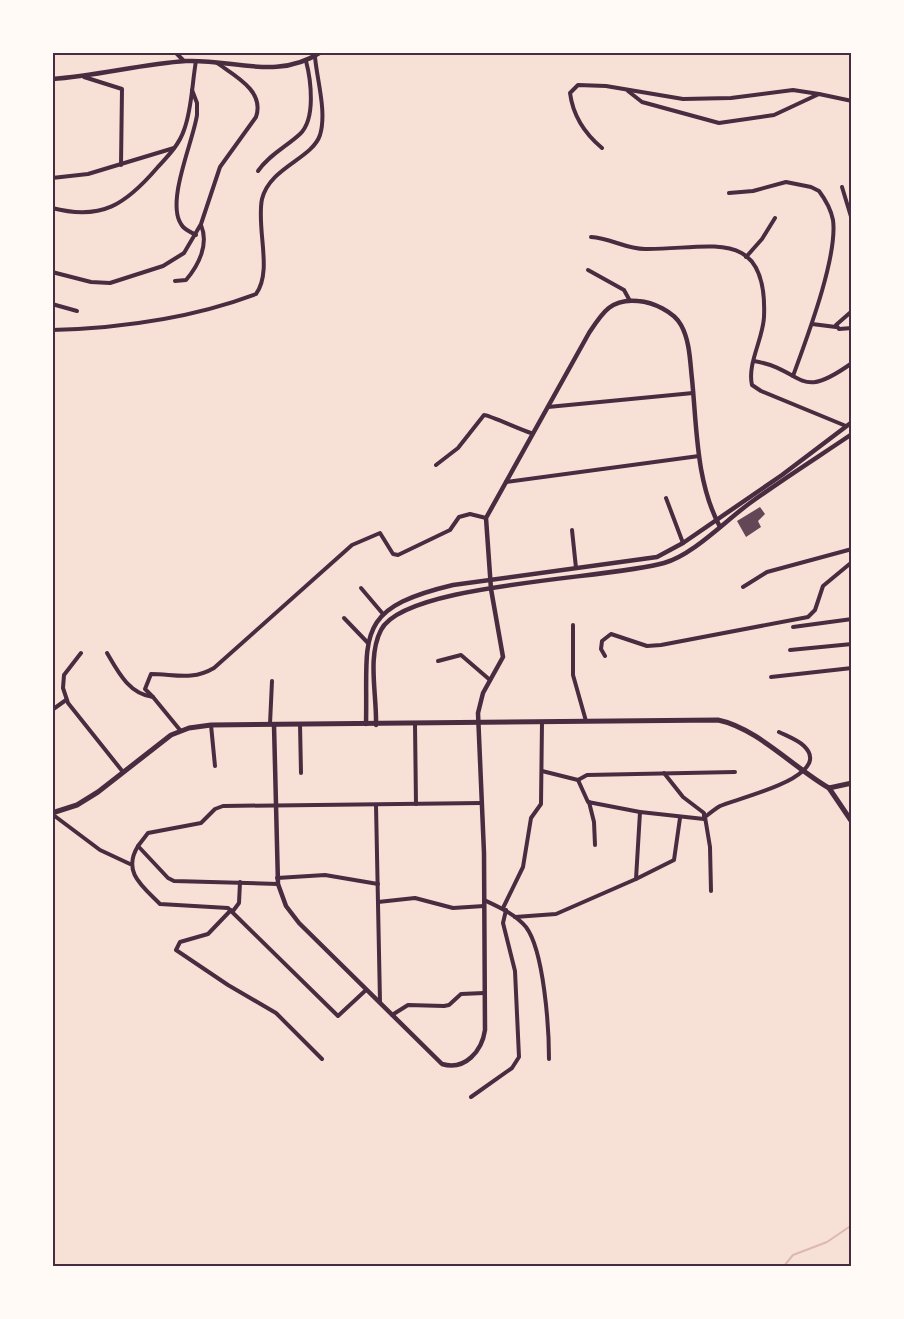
<svg xmlns="http://www.w3.org/2000/svg" width="904" height="1319" viewBox="0 0 904 1319" font-family="Commissioner,sans-serif">
<style>
.lines{fill:none;stroke-linecap:round;stroke-linejoin:round}
.stream{stroke:#dcb8b0;stroke-width:2}
.building{fill:#644757}
.minor{stroke:#4a2c40;stroke-width:4}
.tertiary{stroke:#4a2c40;stroke-width:4.5}
.secondary{stroke:#4a2c40;stroke-width:5}
.neatline{fill:none;stroke:#4a2c40;stroke-width:2}
</style>
<rect width="100%" height="100%" fill="#f7e1d7"/>
<g class="lines">
<path class="stream" d="M 784,1266 L 793,1255 L 827,1242 L 852,1225"/>
</g>
<path class="building" d="M 760,507 L 765,514 L 758,521 L 761,527 L 746,537 L 737,521 Z"/>
<g class="lines">
<g class="minor">
<path d="M 175,52 L 184,61"/>
<path d="M 84,77 L 122,89 L 121,165"/>
<path d="M 192,90 L 197,103 L 197,115 C 193,142 166,201 181,224 C 184,230 191,232 196,235"/>
<path d="M 628,91 L 642,102 L 719,123 L 774,115 L 819,94 L 852,101"/>
<path d="M 602,148 C 584,133 573,116 570,93 L 578,85 L 606,86 L 683,99 L 731,98 L 793,90 L 819,94"/>
<path d="M 258,171 C 270,154 286,147 300,134 C 316,119 311,80 306,61"/>
<path d="M 52,178 L 88,174 L 174,148"/>
<path d="M 842,187 L 852,220"/>
<path d="M 729,193 L 753,191 L 786,182 L 811,187 L 819,191 C 825,199 831,210 833,220 C 838,257 806,340 793,376"/>
<path d="M 52,208 C 102,221 126,204 157,168 C 168,156 179,145 184,130 C 192,109 192,83 196,61"/>
<path d="M 591,237 C 610,238 626,249 645,249 C 708,250 768,224 764,317 C 763,339 747,364 752,385 L 761,391 L 846,426"/>
<path d="M 746,257 L 762,239 L 775,218"/>
<path d="M 588,270 L 624,290 L 630,301"/>
<path d="M 52,272 L 91,282 L 110,283 L 163,266 L 184,253 L 201,224 L 220,167 L 256,117 C 265,91 235,76 217,63"/>
<path d="M 175,281 L 186,280 C 199,265 209,244 201,225"/>
<path d="M 52,304 L 77,311"/>
<path d="M 852,311 L 836,325 L 839,329 L 852,328"/>
<path d="M 812,324 L 836,327"/>
<path d="M 52,330 C 121,328 192,318 256,294 C 273,271 256,228 262,199 C 270,167 312,159 320,135 C 327,112 317,80 315,57"/>
<path d="M 754,361 C 806,370 796,403 852,363"/>
<path d="M 548,407 L 693,393"/>
<path d="M 436,465 L 458,448 L 484,415 C 489,415 521,430 531,433"/>
<path d="M 506,482 L 699,456"/>
<path d="M 666,498 L 683,543"/>
<path d="M 572,530 L 576,568"/>
<path d="M 743,587 L 767,572 L 852,549"/>
<path d="M 361,588 L 383,614"/>
<path d="M 344,618 L 368,643"/>
<path d="M 573,625 L 573,675 L 586,721"/>
<path d="M 793,627 L 852,619"/>
<path d="M 790,650 L 852,644"/>
<path d="M 81,653 L 64,675 L 63,688 L 68,703 L 123,772"/>
<path d="M 107,653 C 118,672 129,694 153,697 L 180,730"/>
<path d="M 605,656 L 601,649 L 602,641 L 611,634 L 647,646 L 661,645 L 808,617 L 815,610 L 823,586 L 852,562"/>
<path d="M 438,661 L 461,655 L 490,680"/>
<path d="M 771,677 L 852,668"/>
<path d="M 153,697 L 145,689 L 151,674 C 174,674 192,681 214,668 L 352,545 L 380,533 L 393,554 L 398,555 L 450,530 L 459,517 L 470,514 L 486,518"/>
<path d="M 52,710 L 66,700"/>
<path d="M 270,724 L 272,681"/>
<path d="M 300,724 L 301,773"/>
<path d="M 415,724 L 416,804"/>
<path d="M 211,725 L 215,766"/>
<path d="M 542,771 L 578,780 L 588,802 L 640,812"/>
<path d="M 578,780 L 587,775 L 735,772"/>
<path d="M 589,802 L 594,822 L 595,845"/>
<path d="M 376,805 L 380,1002"/>
<path d="M 52,814 L 100,850 L 130,864"/>
<path d="M 138,846 C 122,872 142,886 160,904 L 228,908 L 338,1016 L 366,990"/>
<path d="M 277,878 L 325,875 L 378,884"/>
<path d="M 636,879 L 674,860 L 680,818"/>
<path d="M 278,884 L 174,881 L 168,878 L 138,846 L 148,833 L 201,823 L 215,809 L 223,806 L 482,803"/>
<path d="M 711,891 L 710,847 L 705,817 C 710,813 715,809 720,806 C 734,799 836,777 804,746 C 798,740 787,736 779,732"/>
<path d="M 484,900 C 499,907 515,914 526,927 C 544,951 549,1028 549,1059"/>
<path d="M 378,902 L 415,898 L 453,908 L 484,906"/>
<path d="M 503,908 L 523,867 L 531,818 L 541,804 L 542,722"/>
<path d="M 231,910 L 208,934 L 180,942 L 176,950 L 228,985 L 276,1013 L 322,1059"/>
<path d="M 233,911 L 239,903 L 240,882"/>
<path d="M 515,917 L 556,914 L 636,879 L 640,812 L 704,819 L 704,813 L 683,797 L 664,773"/>
<path d="M 392,1015 L 408,1005 L 444,1006 L 449,1005 L 461,994 L 484,993"/>
<path d="M 471,1097 L 512,1068 L 519,1057 L 515,971 L 503,923 L 506,910"/>
</g>
<g class="tertiary">
<path d="M 52,79 C 97,76 141,64 186,61 C 234,59 277,81 321,52"/>
<path d="M 366,724 C 368,636 352,609 453,585 L 657,557 L 683,543 L 782,475 L 852,422"/>
<path d="M 274,725 L 278,884 L 286,906 L 299,923 L 442,1064 C 465,1071 482,1051 485,1030 L 484,853 L 478,713 L 483,693 L 503,657 L 491,589 L 486,518 L 589,333 C 602,313 611,298 638,301 C 653,302 674,312 681,325 C 690,341 690,362 692,379 C 697,429 696,482 720,527"/>
<path d="M 376,725 C 377,695 367,657 381,630 C 404,583 610,579 664,563 C 693,555 725,521 750,503 C 783,479 818,457 852,434"/>
</g>
<g class="secondary">
<path d="M 829,788 L 852,822"/>
<path d="M 52,813 L 77,805 L 98,792 L 171,735 L 189,728 L 211,725 L 718,720 C 757,728 794,768 829,788 L 852,783"/>
</g>
</g>
<rect width="904" height="1319" fill="none" stroke="#fffaf5" stroke-width="108"/>
<rect x="54" y="54" width="796" height="1211" class="neatline"/>
</svg>
